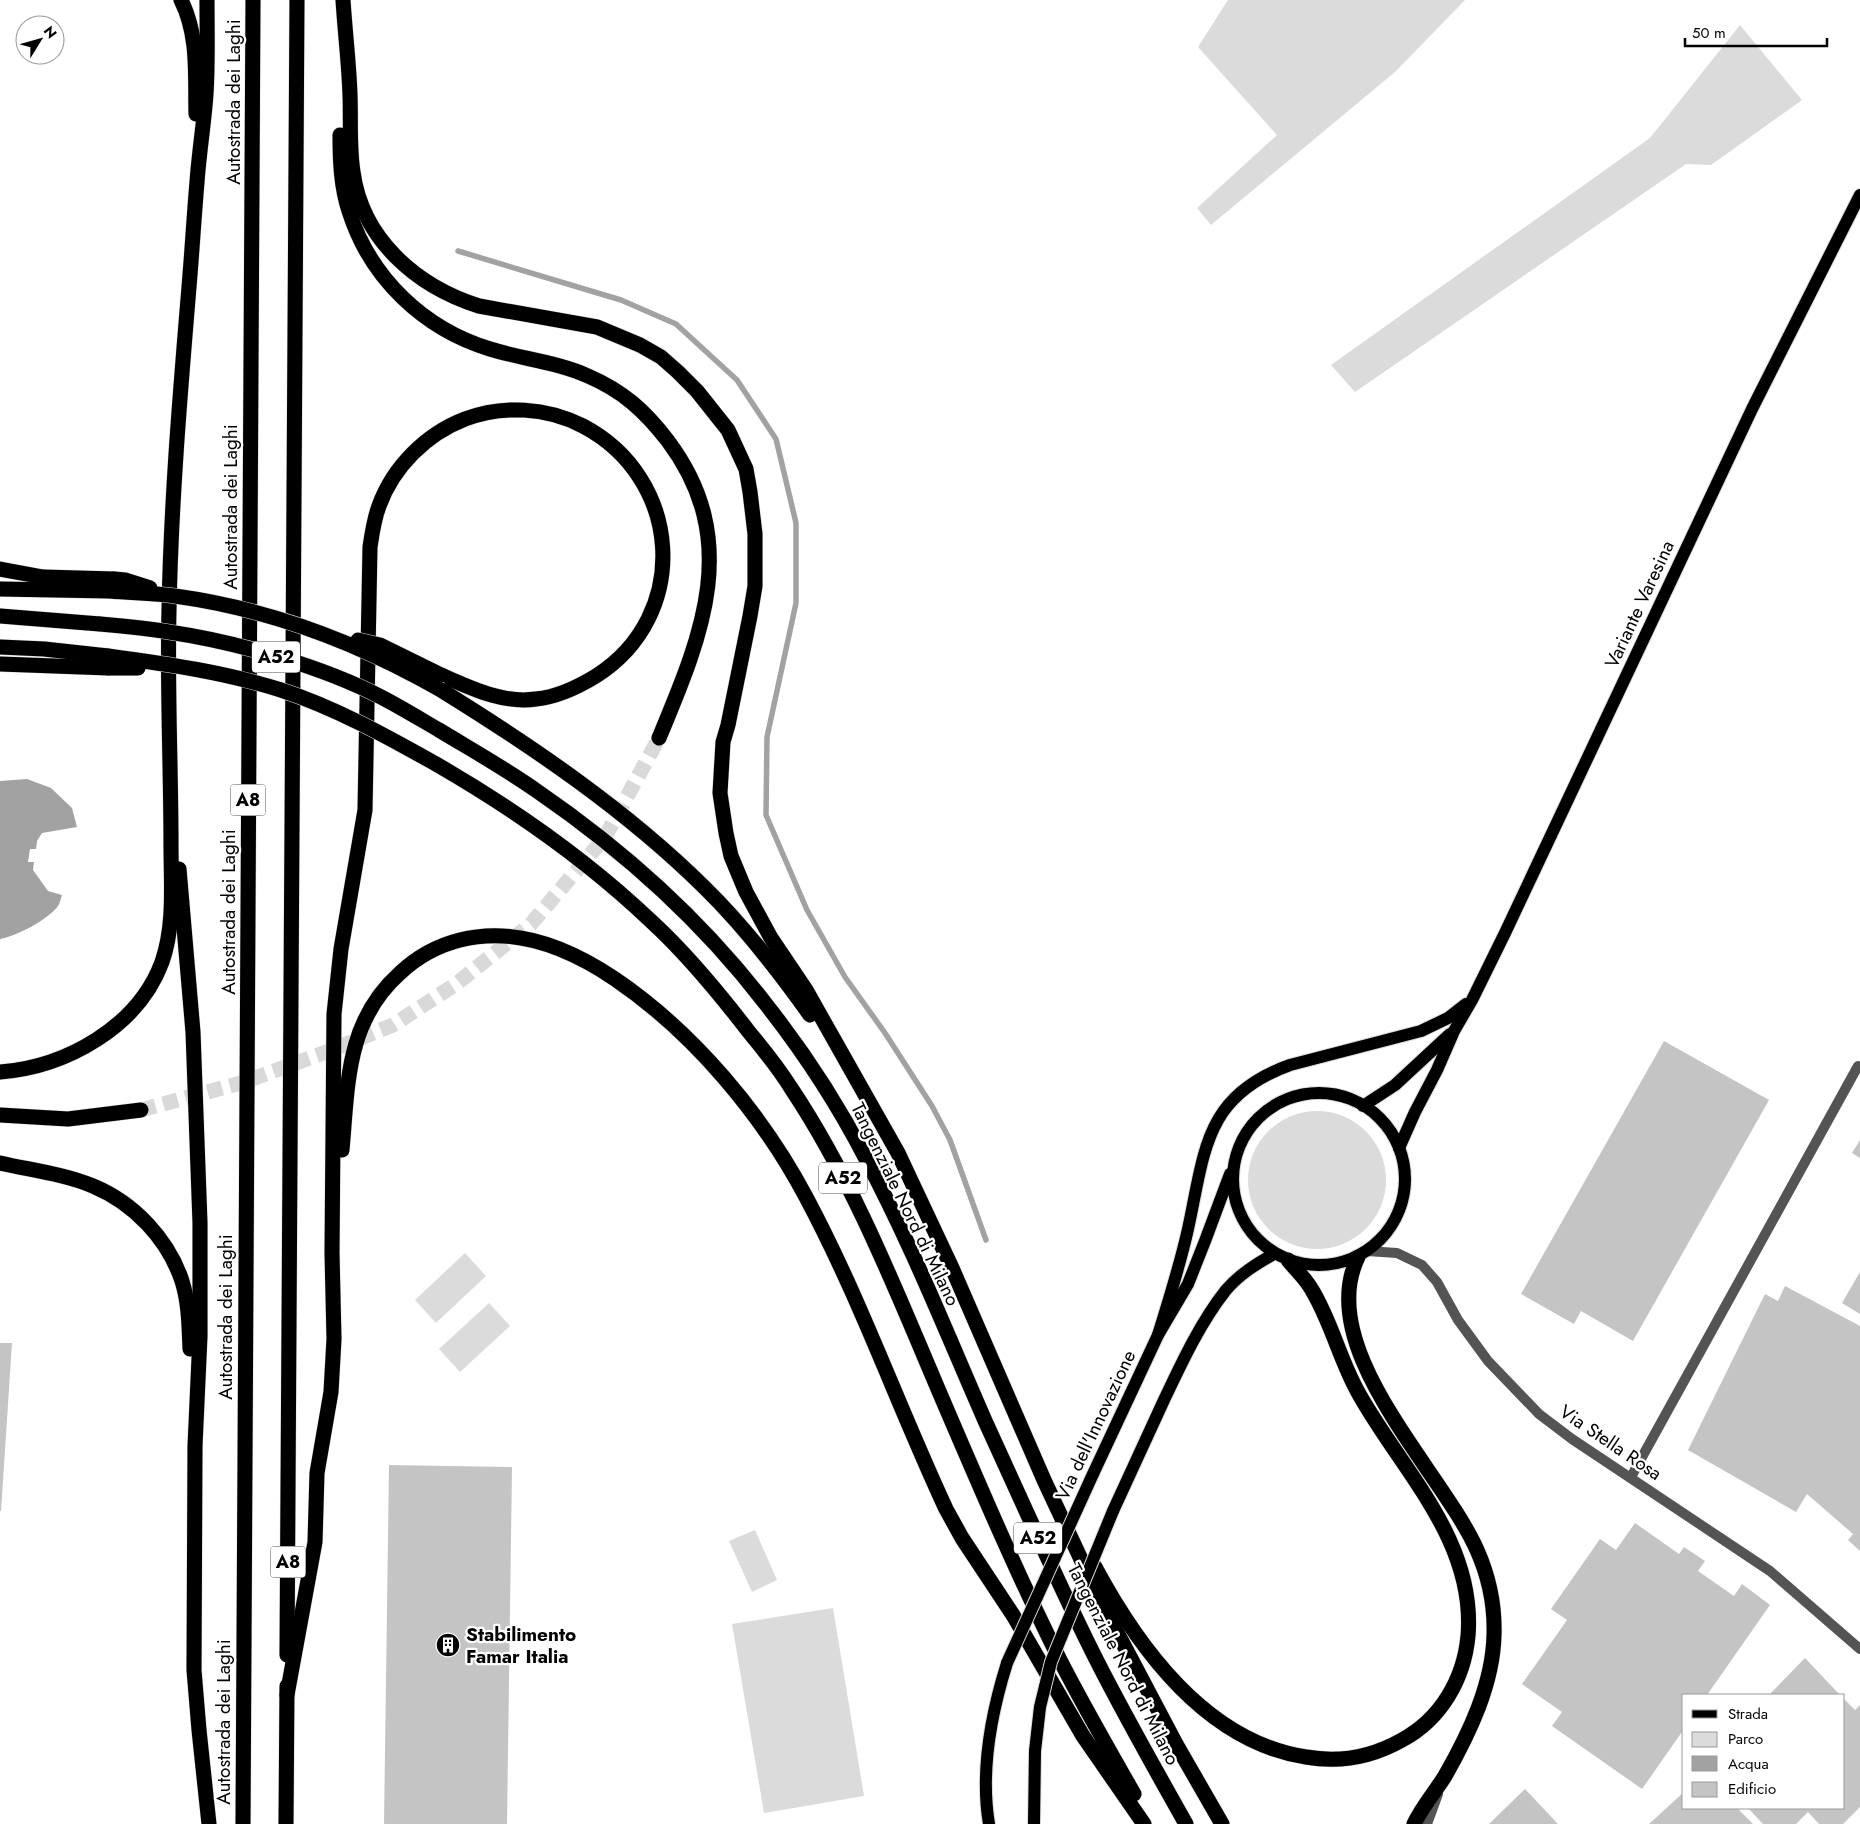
<svg xmlns="http://www.w3.org/2000/svg" width="1860" height="1824" viewBox="0 0 1860 1824" font-family="Jost,sans-serif">
<style>
.green{fill:#dbdbdb}
.water{fill:#a2a2a2}
.lines{fill:none;stroke-linecap:round;stroke-linejoin:round}
.stream{stroke:#a2a2a2;stroke-width:5.5}
.building{fill:#c4c4c4}
.motorway-tunnel{stroke:#d9d9d9;stroke-width:15;stroke-dasharray:15 8;stroke-linecap:butt}
.primary-casing{stroke:#dbdbdb;stroke-width:14}
.motorway-casing{stroke:#dbdbdb;stroke-width:16}
.service{stroke:#545454;stroke-width:10}
.tertiary{stroke:#545454;stroke-width:10}
.primary{stroke:#000;stroke-width:12}
.motorway{stroke:#000;stroke-width:15}
.primary-bridge-casing{stroke:#dbdbdb;stroke-width:14;stroke-linecap:butt}
.motorway-bridge-casing{stroke:#dbdbdb;stroke-width:16;stroke-linecap:butt}
.primary-bridge{stroke:#000;stroke-width:12}
.motorway-bridge{stroke:#000;stroke-width:15}
.labels{text-anchor:middle;stroke-width:4.5;stroke-linejoin:round;paint-order:stroke}
.shield{fill:#fff;stroke:#4c4c4c;stroke-width:1}
.shield-label{font-size:18px;font-weight:bold;fill:#000}
.street-label{font-size:19px;fill:#000;stroke:#fff}
.poi-label{font-size:19px;font-weight:bold;fill:#000;stroke:#fff;text-anchor:start}
</style>
<rect width="100%" height="100%" fill="#fff"/>
<g class="green">
<path d="M 1228,0 L 1465,0 L 1395,72 L 1211,225 L 1197,208 L 1277,135 L 1198,47 Z"/>
<path d="M 1740,25 L 1802,100 L 1711,165 L 1686,164 L 1355,392 L 1331,365 L 1650,138 Z"/>
<circle cx="1317" cy="1180" r="69"/>
<path d="M 465,1253 L 486,1276 L 436,1323 L 415,1300 Z"/>
<path d="M 489,1303 L 510,1326 L 460,1372 L 439,1349 Z"/>
<path d="M 755,1530 L 777,1580 L 752,1592 L 729,1541 Z"/>
<path d="M 833,1608 L 864,1796 L 764,1813 L 732,1624 Z"/>
</g>
<path class="water" d="M 27,779 L 51,788 L 72,808 L 77,827 L 42,833 L 37,841 L 36,849 L 30,849 L 28,862 L 34,862 L 33,870 L 48,891 L 62,895 C 61,898 60,903 58,906 C 49,919 15,937 0,939 L 0,781 Z"/>
<g class="lines">
<path class="stream" d="M 458,251 L 621,300 L 676,324 L 737,380 L 776,439 L 796,523 L 796,603 L 767,737 L 766,815 L 807,910 L 845,977 L 885,1033 L 932,1106 L 950,1140 L 986,1240"/>
</g>
<g class="building">
<path d="M 1664,1041 L 1769,1100 L 1633,1341 L 1581,1311 L 1574,1324 L 1521,1294 Z"/>
<path d="M 1860,1140 L 1860,1158 L 1852,1153 Z"/>
<path d="M 1860,1272 L 1860,1314 L 1842,1303 Z"/>
<path d="M 1785,1286 L 1860,1326 L 1860,1551 L 1848,1540 L 1853,1534 L 1807,1494 L 1796,1512 L 1688,1450 L 1765,1294 L 1778,1301 Z"/>
<path d="M 0,1343 L 12,1343 L 1,1511 L 0,1511 Z"/>
<path d="M 389,1465 L 512,1467 L 507,1824 L 384,1824 Z"/>
<path d="M 1635,1523 L 1679,1554 L 1684,1547 L 1705,1561 L 1698,1571 L 1734,1596 L 1742,1584 L 1770,1605 L 1707,1695 L 1684,1695 L 1684,1729 L 1642,1789 L 1552,1726 L 1562,1712 L 1522,1684 L 1567,1620 L 1551,1609 L 1600,1539 L 1616,1550 Z"/>
<path d="M 1805,1658 L 1840,1695 L 1769,1695 Z"/>
<path d="M 1844,1699 L 1855,1710 L 1860,1705 L 1860,1807 L 1843,1824 L 1819,1824 L 1808,1812 L 1796,1824 L 1763,1824 L 1748,1808 L 1844,1808 Z"/>
<path d="M 1525,1789 L 1558,1824 L 1489,1824 Z"/>
<path d="M 1684,1792 L 1684,1808 L 1737,1808 L 1753,1824 L 1649,1824 Z"/>
</g>
<g class="lines">
<path class="motorway-tunnel" d="M 141,1110 L 241,1083 L 329,1051 L 393,1025 L 456,984 L 531,924 L 605,837 L 659,738"/>
<g class="primary-casing">
<g id="primary">
<circle cx="1319" cy="1179" r="86"/>
<path d="M 1363,1106 L 1395,1085 L 1450,1034"/>
<path d="M 1399,1148 L 1415,1112 L 1437,1070 L 1454,1031 L 1472,1000 L 1505,933 L 1752,409 L 1860,195"/>
<path d="M 1158,1335 C 1169,1300 1180,1265 1188,1229 C 1205,1151 1204,1096 1290,1065 L 1421,1031 L 1448,1018 L 1466,1004"/>
<path d="M 1093,1474 L 1158,1335 L 1188,1284 L 1205,1241 L 1230,1174"/>
<path d="M 1113,1511 C 1130,1474 1147,1437 1164,1400 C 1182,1362 1200,1323 1226,1290 C 1240,1274 1256,1264 1274,1254"/>
<path d="M 989,1824 C 980,1770 991,1714 1007,1663"/>
<path d="M 1034,1824 L 1035,1751 L 1040,1707"/>
</g>
</g>
<g class="motorway-casing">
<g id="motorway">
<path d="M 181,0 C 199,36 195,75 196,114"/>
<path d="M 343,0 C 345,32 349,64 350,95 C 351,121 349,146 353,172 C 362,239 416,286 479,306 L 597,327 L 640,345 L 661,357 L 678,372 L 697,391 L 728,430 L 746,469 L 750,492 L 755,534 L 755,586 L 750,616 L 728,725 L 723,742 L 720,793 L 726,833 L 731,856 L 746,892 L 771,938 L 806,990 L 898,1153 L 952,1268 L 1044,1480 L 1100,1600 L 1176,1744 L 1222,1824"/>
<path d="M 340,135 C 340,161 341,187 349,211 C 370,278 424,329 490,349 C 522,359 557,362 588,376 C 623,391 645,411 668,441 C 743,541 701,637 659,738"/>
<path d="M 0,569 L 43,577 L 114,579"/>
<path d="M 0,589 L 110,591"/>
<path d="M 0,616 L 100,624"/>
<path d="M 0,647 L 44,649 L 108,656"/>
<path d="M 0,664 L 109,668"/>
<path d="M 441,690 C 533,747 626,810 704,887 C 743,925 778,970 810,1015"/>
<path d="M 439,730 C 472,750 506,769 537,791 C 623,850 702,921 765,1003 C 803,1051 837,1103 865,1157 C 911,1243 947,1334 986,1423 C 1020,1497 1053,1572 1089,1645 C 1119,1706 1153,1765 1186,1824"/>
<path d="M 436,764 C 514,809 587,860 652,922 C 688,955 719,993 749,1032 C 764,1050 779,1069 791,1088 C 857,1187 900,1301 947,1410 C 983,1494 1019,1578 1060,1660 C 1083,1705 1109,1750 1134,1794"/>
<path d="M 179,869 L 193,1032 L 200,1223 L 200,1336 L 195,1446 L 194,1670 L 199,1730 L 209,1824"/>
<path d="M 0,1072 C 66,1067 138,1027 162,962 C 175,925 171,883 171,845 C 171,767 167,688 169,610 C 171,502 180,395 189,287 C 192,252 194,217 197,182 C 199,153 204,123 206,94 C 208,63 207,31 207,0"/>
<path d="M 0,1115 L 68,1119 L 141,1110"/>
<path d="M 342,1150 C 348,1084 346,1021 400,973 C 417,957 436,946 460,940 C 515,926 569,948 615,979 C 693,1032 762,1114 806,1197 C 860,1298 898,1406 946,1509 L 962,1538 L 1013,1615 L 1083,1736 L 1144,1824"/>
<path d="M 0,1163 C 30,1170 64,1174 93,1186 C 134,1203 168,1239 182,1281 C 189,1303 189,1326 190,1349"/>
<path d="M 1358,1257 C 1313,1349 1442,1471 1477,1550 C 1489,1577 1495,1605 1494,1635 C 1493,1684 1469,1734 1445,1776 C 1435,1792 1422,1807 1414,1824"/>
<path d="M 1095,1567 C 1139,1649 1207,1742 1306,1757 C 1340,1763 1372,1757 1402,1740 C 1441,1719 1464,1679 1468,1636 C 1476,1540 1402,1471 1359,1394 C 1340,1361 1332,1323 1312,1290 C 1306,1279 1296,1270 1288,1260"/>
<path d="M 287,1655 L 297,0"/>
<path d="M 287,1695 L 315,1542 L 317,1473 L 331,1392 L 334,1339 L 332,1253 L 334,1014 L 341,949 L 365,810 L 370,547 C 372,533 374,519 379,506 C 393,467 426,434 465,419 C 503,405 546,407 583,426 C 682,478 692,615 596,676 C 578,687 558,697 536,699 C 503,704 471,688 441,675"/>
<path d="M 243,1824 L 253,0"/>
<path d="M 286,1824 L 287,1686"/>
</g>
</g>
<path class="service" d="M 1631,1477 L 1858,1066"/>
<g class="tertiary">
<path d="M 1367,1251 L 1397,1253 L 1422,1265 L 1437,1282 L 1458,1320 L 1488,1361 L 1539,1414 L 1572,1439 L 1770,1571 L 1860,1649"/>
<path d="M 1427,1824 L 1438,1794"/>
</g>
<use href="#primary" class="primary"/>
<use href="#motorway" class="motorway"/>
<g class="primary-bridge-casing">
<g id="primary-bridge">
<path d="M 1007,1663 L 1093,1474"/>
<path d="M 1040,1707 L 1051,1662 L 1113,1511"/>
</g>
</g>
<g class="motorway-bridge-casing">
<g id="motorway-bridge">
<path d="M 114,579 L 125,580 L 150,588"/>
<path d="M 110,591 C 132,593 154,593 175,596 C 269,609 359,643 441,690"/>
<path d="M 100,624 C 123,626 146,628 169,632 C 236,642 322,666 383,698 C 402,708 420,719 439,730"/>
<path d="M 358,640 L 380,645 L 441,675"/>
<path d="M 108,656 C 167,664 224,672 281,690 C 336,708 386,736 436,764"/>
<path d="M 109,668 L 138,668"/>
</g>
</g>
<use href="#primary-bridge" class="primary-bridge"/>
<use href="#motorway-bridge" class="motorway-bridge"/>
</g>
<defs>
<g id="building-disc" transform="scale(1.25)"><circle r="9.5" fill="#000" stroke="#fff"/><path d="M-4-6H4V6H1V3H-1V6H-4ZM-2.5-4.3h1.7v1.8h-1.7ZM.8-4.3h1.7v1.8H.8ZM-2.5-1h1.7V.8h-1.7ZM.8-1h1.7V.8H.8Z" fill="#fff"/></g>
</defs>
<g fill-rule="evenodd">
<use href="#building-disc" x="448" y="1645"/>
</g>
<g class="labels">
<g class="shield">
<rect x="252" y="641.5" width="48" height="31" rx="4"/>
<rect x="230.5" y="784.5" width="35" height="31" rx="4"/>
<rect x="819" y="1162.5" width="48" height="31" rx="4"/>
<rect x="1014" y="1522.5" width="48" height="31" rx="4"/>
<rect x="270.5" y="1546.5" width="35" height="31" rx="4"/>
</g>
<g class="shield-label">
<text x="276" y="663">A52</text>
<text x="248" y="806">A8</text>
<text x="843" y="1184">A52</text>
<text x="1038" y="1544">A52</text>
<text x="288" y="1568">A8</text>
</g>
<g class="street-label">
<text transform="translate(233 102) rotate(-90)" y="7">Autostrada dei Laghi</text>
<text transform="translate(230 507) rotate(-90)" y="7">Autostrada dei Laghi</text>
<text transform="translate(1639 604) rotate(-65)" y="7">Variante Varesina</text>
<text transform="translate(228 912) rotate(-90)" y="7">Autostrada dei Laghi</text>
<text transform="translate(906 1204) rotate(64)" y="7">Tangenziale Nord di Milano</text>
<text transform="translate(225 1317) rotate(-90)" y="7">Autostrada dei Laghi</text>
<text transform="translate(1095 1425) rotate(-65)" y="7">Via dell'Innovazione</text>
<text transform="translate(1611 1442) rotate(34)" y="7">Via Stella Rosa</text>
<text transform="translate(1124 1664) rotate(63)" y="7">Tangenziale Nord di Milano</text>
<text transform="translate(223 1722) rotate(-90)" y="7">Autostrada dei Laghi</text>
</g>
<g class="poi-label">
<text x="466" y="1641">Stabilimento<tspan x="466" dy="22">Famar Italia</tspan></text>
</g>
</g>
<rect x="1682" y="1694" width="162" height="115" fill="#ffffff" stroke="#999999"/>
<rect x="1692" y="1710" width="25" height="8" fill="#000000" stroke="#999999"/>
<text x="1728" y="1719" font-size="15" fill="#000000">Strada</text>
<rect x="1692" y="1732" width="25" height="15" fill="#dbdbdb" stroke="#999999"/>
<text x="1728" y="1744" font-size="15" fill="#000000">Parco</text>
<rect x="1692" y="1756" width="25" height="15" fill="#a2a2a2" stroke="#999999"/>
<text x="1728" y="1769" font-size="15" fill="#000000">Acqua</text>
<rect x="1692" y="1782" width="25" height="15" fill="#c4c4c4" stroke="#999999"/>
<text x="1728" y="1794" font-size="15" fill="#000000">Edificio</text>
<g transform="translate(40 40) rotate(53)"><circle r="24" fill="#ffffff" stroke="#999999"/>
<path d="M0-4L9 19L0 12L-9 19Z" fill="#000000"/>
<text y="-8" font-size="14" font-weight="bold" text-anchor="middle" fill="#000000">N</text>
</g>
<path d="M1685 38v8h142v-8" fill="none" stroke="#000000" stroke-width="2.5"/>
<text x="1692" y="38" font-size="15" fill="#000000" stroke="#ffffff" stroke-width="4" paint-order="stroke">50 m</text>
</svg>
